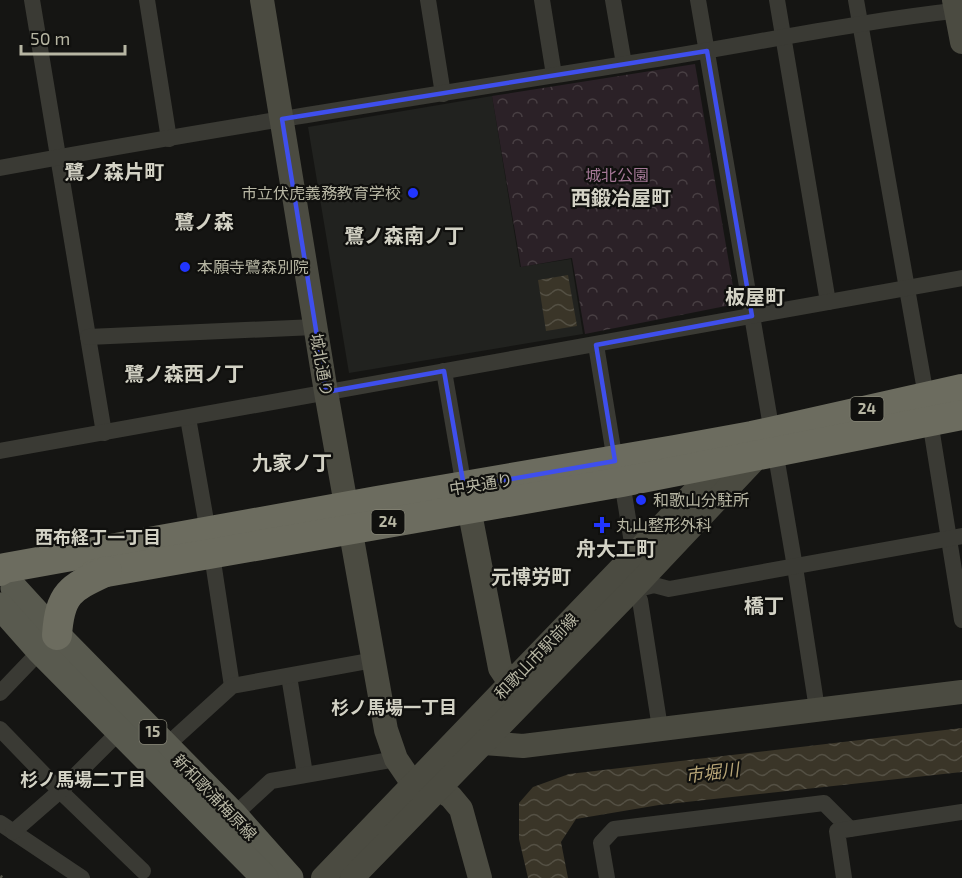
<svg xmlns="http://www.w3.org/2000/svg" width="962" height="878" viewBox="0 0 962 878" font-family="'Exo 2','Noto Sans JP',sans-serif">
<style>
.built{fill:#21221f}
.forest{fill:url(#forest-crowns)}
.water{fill:url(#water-waves)}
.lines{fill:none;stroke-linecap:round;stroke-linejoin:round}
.street{stroke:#3a3a34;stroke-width:16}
.secondary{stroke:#4b4b41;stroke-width:24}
.primary{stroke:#595a4f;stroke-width:27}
.highway{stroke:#6c6c5f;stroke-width:30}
.rail{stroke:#505046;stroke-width:4.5;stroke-dasharray:8 6;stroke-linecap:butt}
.marked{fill:none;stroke:#3f4fed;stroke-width:4.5;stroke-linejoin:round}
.poi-dot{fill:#2135ff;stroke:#10100e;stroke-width:2}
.labels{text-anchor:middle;stroke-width:4.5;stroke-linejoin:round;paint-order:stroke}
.shield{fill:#10100e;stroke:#858476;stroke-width:1.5}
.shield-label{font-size:15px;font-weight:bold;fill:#b7b6a3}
.park-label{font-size:16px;fill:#a47896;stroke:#10100e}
.poi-label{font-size:16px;fill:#b7b6a3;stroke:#10100e;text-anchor:start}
.street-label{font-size:16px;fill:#b7b6a3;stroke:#10100e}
.neighbourhood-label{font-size:18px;font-weight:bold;fill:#d3d2c5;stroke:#10100e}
.water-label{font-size:18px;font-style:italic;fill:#b6a476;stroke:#10100e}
.quarter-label{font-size:20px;font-weight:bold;fill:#d3d2c5;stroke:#10100e}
</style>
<defs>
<pattern id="forest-crowns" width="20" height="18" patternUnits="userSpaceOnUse" patternTransform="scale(1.5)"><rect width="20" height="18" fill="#2b2127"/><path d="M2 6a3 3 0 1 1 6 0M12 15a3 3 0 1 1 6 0" fill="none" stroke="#483f43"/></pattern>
<pattern id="water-waves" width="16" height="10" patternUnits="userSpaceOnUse" patternTransform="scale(1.5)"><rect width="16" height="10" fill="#3a3528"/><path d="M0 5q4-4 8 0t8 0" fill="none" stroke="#545044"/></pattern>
</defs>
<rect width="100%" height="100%" fill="#151513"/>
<path class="built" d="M 492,96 L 520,267 L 571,259 L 583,334 L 349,373 L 308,127 Z"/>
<path class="forest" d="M 695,64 L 736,304 L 585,334 L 572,258 L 521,267 L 492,96 Z"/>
<g class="water">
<path d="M 568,275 L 577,326 L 546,331 L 538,280 Z"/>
<path d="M 962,728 L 962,772 L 659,805 L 576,819 L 561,842 L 568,878 L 528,878 L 519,839 L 519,803 L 533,787 L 569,774 Z"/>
</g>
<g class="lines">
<g class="street">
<path d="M 32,0 L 104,433"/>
<path d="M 147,0 L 169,139"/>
<path d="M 428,0 L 443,94"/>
<path d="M 542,0 L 554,75"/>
<path d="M 613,0 L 624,64"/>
<path d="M 698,0 L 795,567 L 817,709"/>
<path d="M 777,0 L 828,302"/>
<path d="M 856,0 L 926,396 L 962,620"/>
<path d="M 0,168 C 212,129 425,96 638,62 C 746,45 853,22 962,10"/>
<path d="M 88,337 L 315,327"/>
<path d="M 596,345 L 615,461"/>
<path d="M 444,371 L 464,487"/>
<path d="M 188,418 L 212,555 L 232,686"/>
<path d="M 0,451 L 962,278"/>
<path d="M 622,482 L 635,561"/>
<path d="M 289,676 L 305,774"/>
<path d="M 0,693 L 45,646"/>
<path d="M 660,728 L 640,600 L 631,591 L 654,585 L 669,589 L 962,536"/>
<path d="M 0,729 L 60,791 L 143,871"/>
<path d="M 166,746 L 232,686 L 374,660"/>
<path d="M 234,815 L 271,781 L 396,759"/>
<path d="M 0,823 L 82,878"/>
<path d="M 13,832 L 60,791 L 119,732"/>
<path d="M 607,878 L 601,843 L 614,829 L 824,803 L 850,829"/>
<path d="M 844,878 L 837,831 L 962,812"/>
</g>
<g class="secondary">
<path d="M 262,0 L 326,392 L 386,730 L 396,759 L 413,784 L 439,789 L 451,797 L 461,809 L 480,878"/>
<path d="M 954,0 L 962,42"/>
<path d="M 469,508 L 500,668 L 510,683"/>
<path d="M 484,743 L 523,746 L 962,692"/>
<path d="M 323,878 L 727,458"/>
<path d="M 352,878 L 631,591 L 759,455 L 758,451"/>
</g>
<g class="primary">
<path d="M 14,588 L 57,635 L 234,815 L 290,878"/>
<path d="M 0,606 L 40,651 L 265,878"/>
</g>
<g class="highway">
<path d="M 0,571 L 5,568 L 377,501 L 675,450 L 752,436 L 962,389"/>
<path d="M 95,574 L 622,482 L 962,415"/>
<path d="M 57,635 C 60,592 71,588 107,571"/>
</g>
<path class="rail" d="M 0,877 L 2,878"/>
</g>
<path class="marked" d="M 707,51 L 752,316 L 596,345 L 615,461 L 464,487 L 444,371 L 326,392 L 282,119 Z"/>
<g class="poi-dot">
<circle cx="413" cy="193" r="6"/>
<circle cx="185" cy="267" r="6"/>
<circle cx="641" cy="500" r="6"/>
<path d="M599 516h6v6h6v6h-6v6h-6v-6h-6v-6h6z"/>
</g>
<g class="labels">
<g class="shield">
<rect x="850.5" y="397" width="33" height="24" rx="4.5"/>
<rect x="371.5" y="510" width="33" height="24" rx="4.5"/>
<rect x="139.5" y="720" width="27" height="24" rx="4.5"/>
</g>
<g class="shield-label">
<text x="867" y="414">24</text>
<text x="388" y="527">24</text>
<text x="153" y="737">15</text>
</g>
<g class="park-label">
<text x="617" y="181">城北公園</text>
</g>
<g class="poi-label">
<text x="401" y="199" text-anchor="end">市立伏虎義務教育学校</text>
<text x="197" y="273">本願寺鷺森別院</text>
<text x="653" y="506">和歌山分駐所</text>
<text x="616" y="531">丸山整形外科</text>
</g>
<g class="street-label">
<text transform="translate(322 365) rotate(80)" y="6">城北通り</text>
<text transform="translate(481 484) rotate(-9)" y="6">中央通り</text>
<text transform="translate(536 656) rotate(-46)" y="6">和歌山市駅前線</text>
<text transform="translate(215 797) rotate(46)" y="6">新和歌浦梅原線</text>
</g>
<g class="neighbourhood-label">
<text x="98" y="544">西布経丁一丁目</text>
<text x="394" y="714">杉ノ馬場一丁目</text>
<text x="83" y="786">杉ノ馬場二丁目</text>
</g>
<g class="water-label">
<text transform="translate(712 773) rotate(-7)" y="6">市堀川</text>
</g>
<g class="quarter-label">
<text x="114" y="179">鷺ノ森片町</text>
<text x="621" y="205">西鍛冶屋町</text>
<text x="204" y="229">鷺ノ森</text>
<text x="404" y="243">鷺ノ森南ノ丁</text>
<text x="755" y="304">板屋町</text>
<text x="184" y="381">鷺ノ森西ノ丁</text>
<text x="292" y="470">九家ノ丁</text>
<text x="616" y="556">舟大工町</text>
<text x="531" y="584">元博労町</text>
<text x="764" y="613">橋丁</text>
</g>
</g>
<path d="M21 45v9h104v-9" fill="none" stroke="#b7b6a3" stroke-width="3"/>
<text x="30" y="45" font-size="18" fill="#b7b6a3" stroke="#10100e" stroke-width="4.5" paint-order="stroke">50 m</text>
</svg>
